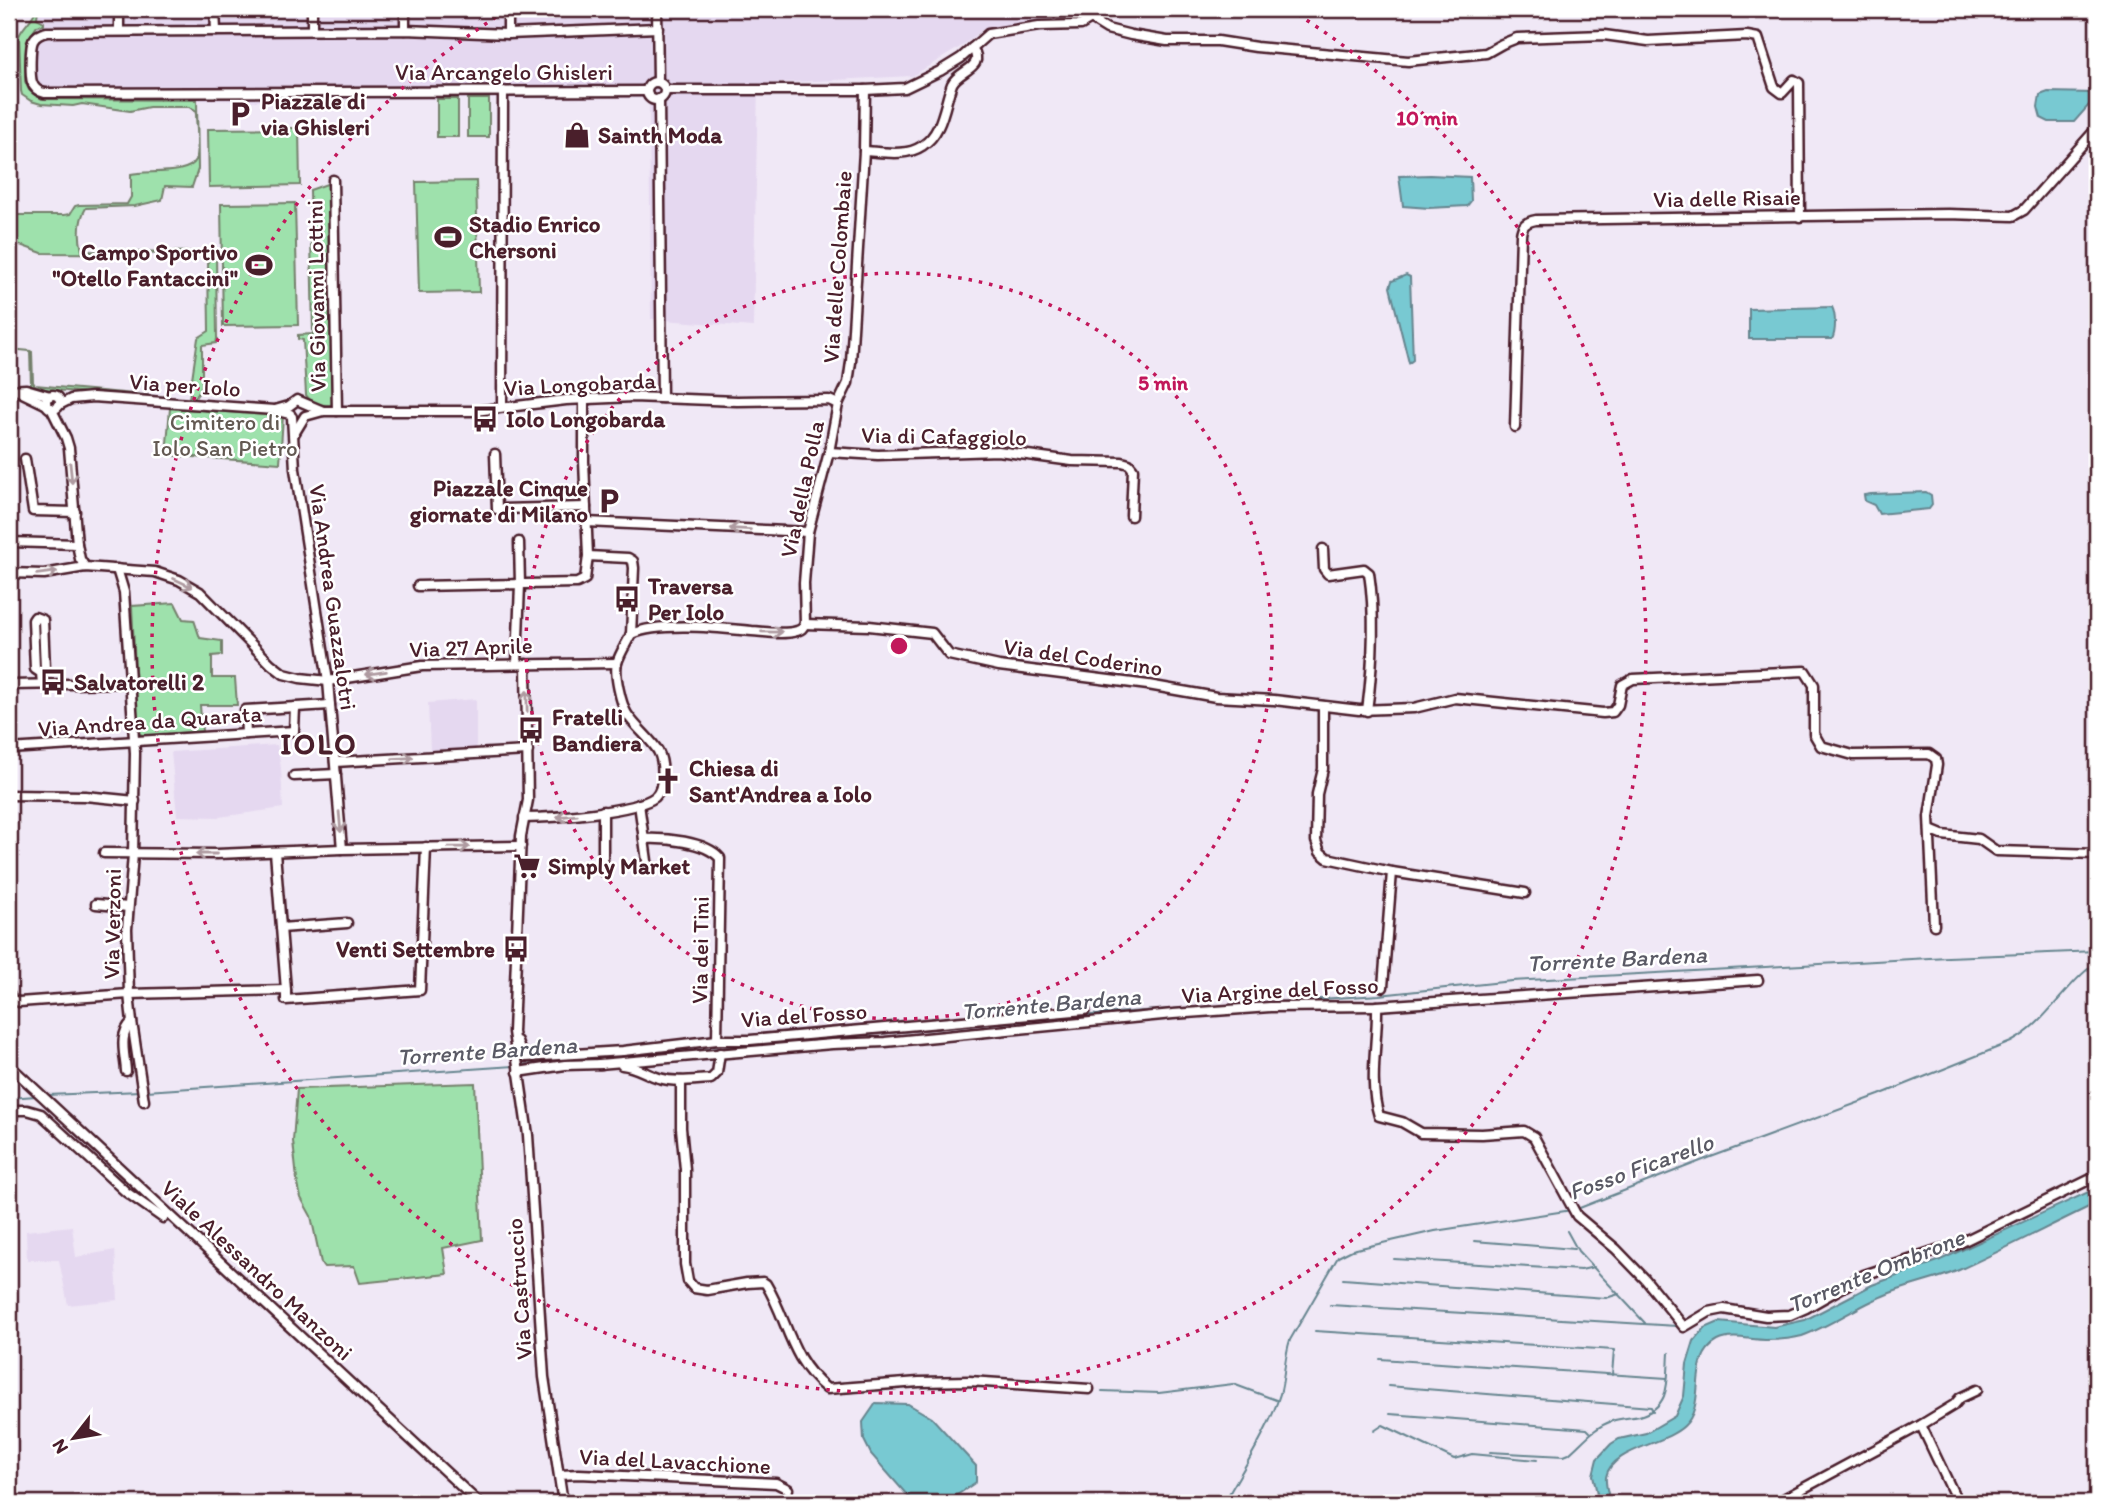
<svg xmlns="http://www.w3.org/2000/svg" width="2106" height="1512" viewBox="0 0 2106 1512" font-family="Itim,sans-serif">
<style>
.built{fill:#e5d8f0}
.green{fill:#9ee1ac;stroke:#74806c;stroke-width:2}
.water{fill:#78c9d2;stroke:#66858f;stroke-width:2}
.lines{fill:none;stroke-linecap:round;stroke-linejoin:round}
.stream{stroke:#66858f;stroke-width:2}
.minor-casing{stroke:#4a1f2b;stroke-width:13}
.minor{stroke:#fff;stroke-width:8}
.oneway{stroke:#ae9aa0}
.ring{fill:none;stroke:#c2185b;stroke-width:3.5;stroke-dasharray:3.5 7}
.labels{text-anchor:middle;stroke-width:5;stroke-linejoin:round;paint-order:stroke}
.street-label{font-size:23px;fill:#4a1f2b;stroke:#fff}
.poi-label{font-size:23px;font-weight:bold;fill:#4a1f2b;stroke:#fff;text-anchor:start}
.park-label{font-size:23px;fill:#635952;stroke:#fff}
.water-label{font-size:24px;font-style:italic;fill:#5a5a65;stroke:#fff}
.district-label{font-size:30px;font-weight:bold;letter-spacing:2px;fill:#4a1f2b;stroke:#fff}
.centre{fill:#c2185b;stroke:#fff;stroke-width:3.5}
.ring-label{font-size:21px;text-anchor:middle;font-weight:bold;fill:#c2185b;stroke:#fff;stroke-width:5;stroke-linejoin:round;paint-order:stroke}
</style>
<rect width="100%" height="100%" fill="#f0e8f6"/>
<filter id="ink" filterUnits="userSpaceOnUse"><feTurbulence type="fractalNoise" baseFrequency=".0143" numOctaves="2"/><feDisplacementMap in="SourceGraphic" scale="14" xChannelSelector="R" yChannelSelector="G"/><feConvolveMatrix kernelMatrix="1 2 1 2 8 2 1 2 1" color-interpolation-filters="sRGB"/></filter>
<g filter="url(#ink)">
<g class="built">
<path d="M 38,9 L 1086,9 L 1086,10 L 1081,15 L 1072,18 L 1023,22 L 982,30 L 962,46 L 912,76 L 758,84 L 753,327 L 651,319 L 649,98 L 331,99 L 282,99 L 279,101 L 43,99 L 29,90 L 25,81 L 25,47 L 31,34 L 37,26 Z"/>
<path d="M 476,699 L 476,749 L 430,752 L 428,703 Z"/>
<path d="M 277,745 L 281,768 L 283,808 L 219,817 L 177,816 L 171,752 Z"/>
<path d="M 72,1226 L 76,1257 L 115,1250 L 118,1300 L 68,1305 L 59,1260 L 27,1260 L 26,1231 Z"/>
</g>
<g class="green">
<path d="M 36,9 L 38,9 L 37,18 L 44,22 L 44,25 L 37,26 L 26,43 L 25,81 L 29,90 L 42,99 L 197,100 L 198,169 L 192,187 L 165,186 L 162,200 L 135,206 L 86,208 C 78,221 79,238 82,251 L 216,252 L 217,339 L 216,343 L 202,345 L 202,384 L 201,389 L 192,402 L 33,388 L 31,384 L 30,351 L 9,349 L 30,351 L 32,352 L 33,382 L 35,385 L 189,399 L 198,338 L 209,331 L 208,260 L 207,254 L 42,253 L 9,241 L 9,215 L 64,215 L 70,214 L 75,206 L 79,205 L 127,204 L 131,197 L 131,174 C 146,170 188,176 196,160 C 200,151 196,125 196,114 L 195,111 L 189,107 L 149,107 L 130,111 L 82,104 L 73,106 L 41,104 L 31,101 L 22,95 L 21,91 L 19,36 C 23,26 33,20 36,9 Z"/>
<rect x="437" y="99" width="21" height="38"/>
<rect x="468" y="99" width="21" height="38"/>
<path d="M 299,128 L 300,185 L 209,187 L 208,129 Z"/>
<path d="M 329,178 L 333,402 L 331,405 C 319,405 313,405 306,395 L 303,340 L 298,339 L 298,335 L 313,334 L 310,190 L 327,184 Z"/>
<path d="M 476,181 L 479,292 L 419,293 L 416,182 Z"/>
<path d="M 295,203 L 298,325 L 223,326 L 221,204 Z"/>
<path d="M 170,408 L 283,416 L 280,463 L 166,455 Z"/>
<path d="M 175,603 L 183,619 L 194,620 L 200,638 L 222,641 L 222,655 L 212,656 L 212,678 L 235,678 L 237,705 L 200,705 L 202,731 L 143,736 L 138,732 L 132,606 Z"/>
<path d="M 475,1083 L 482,1240 L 443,1248 L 447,1274 L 360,1283 L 354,1266 L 324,1267 L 321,1263 L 311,1216 L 301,1198 L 297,1180 L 293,1141 L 297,1089 Z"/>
</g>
<g class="water">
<path d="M 2048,92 L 2095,93 L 2097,96 L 2074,122 L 2049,122 L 2041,118 L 2038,107 L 2040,95 Z"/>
<path d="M 1430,175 L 1470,177 L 1471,201 L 1467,206 L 1429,208 L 1403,206 L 1399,176 Z"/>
<path d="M 1406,275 L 1410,277 L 1413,360 L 1409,363 L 1390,287 L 1392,281 Z"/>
<path d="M 1832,307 C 1836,315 1836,332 1832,339 L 1749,339 L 1749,309 Z"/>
<path d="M 1926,492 L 1931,495 L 1932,505 L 1929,509 L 1879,514 L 1874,505 L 1865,501 L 1864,495 L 1871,494 Z"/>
<path d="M 2097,1188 L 2097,1203 C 2051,1225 2005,1249 1959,1270 C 1934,1281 1907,1285 1883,1296 C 1856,1307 1829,1327 1802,1336 C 1791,1339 1777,1340 1765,1340 C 1750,1340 1733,1334 1718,1341 C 1686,1358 1708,1404 1684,1426 C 1664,1445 1611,1449 1606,1477 C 1605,1486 1609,1495 1610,1503 L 1599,1503 L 1593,1475 L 1597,1459 L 1611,1444 L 1619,1439 L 1646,1433 L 1675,1416 L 1684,1396 L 1687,1364 L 1694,1341 L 1705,1328 L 1719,1322 L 1774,1327 L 1805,1320 L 1872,1285 L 1938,1261 Z"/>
<path d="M 876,1403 L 908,1404 L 932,1418 L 976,1466 L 976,1482 C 948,1502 948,1503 914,1503 L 871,1454 L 864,1440 L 863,1422 Z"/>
</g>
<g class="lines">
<g class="stream">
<path d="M 572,1061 L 1114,1013 L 1379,995 L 1512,981 L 1948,957 L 2097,951"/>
<path d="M 520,1065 L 559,1062"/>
<path d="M 146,1091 L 514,1066"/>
<path d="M 48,1095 L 140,1091"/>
<path d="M 9,1098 L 36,1096"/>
<path d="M 1577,1209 L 1711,1157 L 1879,1095 L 2011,1042 C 2046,1024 2065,984 2097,962"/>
<path d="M 1567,1231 L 1578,1251 L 1645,1323"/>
<path d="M 1474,1241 L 1574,1249"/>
<path d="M 1394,1259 L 1581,1270 L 1594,1267"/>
<path d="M 1343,1279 L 1606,1298 L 1619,1294"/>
<path d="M 1330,1305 L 1677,1326"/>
<path d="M 1315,1331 L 1614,1350 L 1612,1375"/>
<path d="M 1380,1359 L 1667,1378"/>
<path d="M 1388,1386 L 1651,1407 L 1653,1411"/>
<path d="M 1102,1391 L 1159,1393 L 1233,1384 L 1276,1400"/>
<path d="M 1390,1414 L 1587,1429 L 1590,1432"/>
<path d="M 1374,1431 L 1383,1425 L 1454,1459 L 1472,1454 L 1537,1460"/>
<path d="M 1490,1452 L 1564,1456 L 1569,1454 C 1583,1442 1594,1427 1612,1421 C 1621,1418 1631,1418 1639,1416 C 1672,1407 1667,1380 1669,1353"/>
<path d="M 1224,1503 C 1242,1470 1269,1430 1280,1394 C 1285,1377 1284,1358 1290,1340 L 1338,1257 L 1352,1250 L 1435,1231 L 1572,1210"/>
</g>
<g class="minor-casing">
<g id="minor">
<path d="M 119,9 L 119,31"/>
<path d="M 215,9 L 216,31"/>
<path d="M 312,9 L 312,30"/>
<path d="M 405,9 L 405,30"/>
<path d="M 508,9 L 508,34"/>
<path d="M 657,9 L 658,82"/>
<path d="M 1091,19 L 1107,29 L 1131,35 L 1167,41 L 1218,41 L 1256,47 L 1408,61 L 1486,53 L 1502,44 L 1517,38 L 1604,35 L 1648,41 L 1747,36 L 1758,38 L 1774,87 L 1782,93 L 1794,80 L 1799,83 L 1800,217"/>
<circle cx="656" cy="91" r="9"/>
<path d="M 665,90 L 865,90 L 905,88 L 940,71 L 961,58 L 988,34 L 1039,26 L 1081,25 L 1091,19 L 1094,9"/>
<path d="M 647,91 L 45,93 C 39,92 34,89 32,82 C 30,76 30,47 33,41 C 36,35 41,33 47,32 L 405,30 L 508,34 L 658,28"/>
<path d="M 659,99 L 662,398"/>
<path d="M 864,151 C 882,152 906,157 922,146 C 943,133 944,105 952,84 C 958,70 987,68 972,48"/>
<path d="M 333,180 L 337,411"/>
<path d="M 9,390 L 26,389 L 50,396"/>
<path d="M 16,390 L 47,405"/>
<circle cx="53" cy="402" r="7"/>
<path d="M 59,405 L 71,399 L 93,397 L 274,410 L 290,414"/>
<path d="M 502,407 L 503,91"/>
<path d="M 51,408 L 66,438 L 69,448 L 77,544 L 80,559 L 85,567"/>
<path d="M 275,410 L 289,406 L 297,400 L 323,411"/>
<path d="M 292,417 L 295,469 L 328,681 L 342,849"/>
<path d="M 1515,427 L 1521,235 C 1522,225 1526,222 1536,220 L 1948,214 L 2013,216 L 2024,210 L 2097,128"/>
<path d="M 294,434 L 305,416 L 323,411 L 475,411 L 566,400 L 633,397 L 737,401 L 829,400 L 838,404"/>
<path d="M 829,452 L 878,455 L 998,451 L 1072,461 L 1122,462 L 1129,464 L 1133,469 L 1131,516"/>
<path d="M 495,454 L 497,509 L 586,507"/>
<path d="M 25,459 L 33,511 L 75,512"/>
<path d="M 586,522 L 808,532"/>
<path d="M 9,542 L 77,544"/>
<path d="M 1323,549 L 1324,569 L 1328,574 L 1364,569 L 1369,573 C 1376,619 1373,665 1367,711"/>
<path d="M 588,556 L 628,558 L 633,561 L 634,568 L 631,634"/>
<path d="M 117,569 L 124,592 L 135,753 L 133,854 L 127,929 L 129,994 L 132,1022 L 144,1101"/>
<path d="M 9,573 L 44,574 L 85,567 L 155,572 L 179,580 L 200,592 L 271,664 L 284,674 L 300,678 L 328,681 L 422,666 L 617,663"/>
<path d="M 418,586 L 577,583 L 585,579 L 588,556 L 584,461 L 584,400"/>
<path d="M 805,624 L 869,626 L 932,633 L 949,655 L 999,666 L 1148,685 L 1216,697 L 1274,700 L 1359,710 L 1414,708 L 1455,698 L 1603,713 L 1613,712 L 1618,705 L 1622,685 L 1633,679 L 1805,671 L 1814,685 L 1814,734 L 1821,746 L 1853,755 L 1929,754 L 1936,759 L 1937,765 L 1929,817 L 1934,925"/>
<path d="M 805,624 L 804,583 L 808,532 L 829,452 L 838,404 L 848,383 L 851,362 L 864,151 L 865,90"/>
<path d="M 631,634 C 661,621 720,628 752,631 C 766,632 784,635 797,631 C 802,629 802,629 805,624"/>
<path d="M 517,664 L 520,584 L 519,542"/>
<path d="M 526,664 L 528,800 L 521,836 L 513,1032 L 528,1135 L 544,1377 L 563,1503"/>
<path d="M 41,673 L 35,669 L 33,620 L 35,617 L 43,620 L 45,669 L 41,673 L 42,684"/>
<path d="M 9,685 L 130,683"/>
<path d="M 1323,706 L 1323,769 L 1317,794 L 1316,841 L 1320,852 L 1327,858 L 1392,872 L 1383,987"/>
<path d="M 246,734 L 245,710 L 330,705"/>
<path d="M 9,749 L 294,731 L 295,707"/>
<path d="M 335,762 L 528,751"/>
<path d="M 294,776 L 336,774"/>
<path d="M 9,795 L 85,796 L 135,801"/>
<path d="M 639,804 L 648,868"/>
<path d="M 603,811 L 603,871"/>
<path d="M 524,818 C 550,818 636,812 655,797 C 665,788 664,762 658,751 C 650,738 636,728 627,714 C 621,704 614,674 617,663 C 620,653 627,643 631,634"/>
<path d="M 1930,830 L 1942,835 L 1979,839 L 1996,851 L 2097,854"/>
<path d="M 644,839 C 665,838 705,841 720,858 L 717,1040"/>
<path d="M 275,852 L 286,990"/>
<path d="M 104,853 L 217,854 L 342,849 L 521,846"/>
<path d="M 1392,872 L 1525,893"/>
<path d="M 96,904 L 128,907"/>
<path d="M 281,928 L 347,923"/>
<path d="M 9,994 L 12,1000 L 19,1002 L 129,994 L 286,990 L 286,1000 L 420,990 L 426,847"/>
<path d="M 1377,1006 C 1378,1042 1368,1081 1379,1116 L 1402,1122 L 1421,1133 L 1482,1134 L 1524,1131 L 1534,1137 L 1577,1216 L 1616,1249 L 1645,1279 L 1684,1327 L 1709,1312 L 1724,1309 L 1766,1316 L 1790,1315 L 1806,1308 L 1864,1275 L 1958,1244 L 2097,1176"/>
<path d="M 517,1041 L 520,1050 L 526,1057 L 623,1051 L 717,1040 L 750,1040 L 1085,1010"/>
<path d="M 599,1064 L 832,1044 L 885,1042 L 1173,1014 L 1270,1007 L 1377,1006 L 1758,980"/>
<path d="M 9,1065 C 166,1210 322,1358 479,1503"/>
<path d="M 622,1065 C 635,1066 646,1074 659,1078 C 676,1083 693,1080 711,1079 L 717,1073 L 720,1053"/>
<path d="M 126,1071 C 125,1054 118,1035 132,1022"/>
<path d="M 518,1072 L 565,1065 L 602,1064"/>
<path d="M 681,1081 L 681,1128 L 685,1169 L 685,1264 L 688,1281 L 694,1288 L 707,1290 L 747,1283 L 763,1282 L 766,1284 C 789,1322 789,1358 827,1389 L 919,1382 L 969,1381 L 1089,1389"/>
<path d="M 9,1110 L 27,1110 L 41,1114 L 126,1192 L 163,1218"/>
<path d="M 1921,1425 L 1958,1503"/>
<path d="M 560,1475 L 579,1474 L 776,1483 L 788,1489"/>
<path d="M 1776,1503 L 1921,1425 L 1954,1405 L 1960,1398 L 1977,1390"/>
</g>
</g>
<use href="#minor" class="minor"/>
</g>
<defs><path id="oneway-shaft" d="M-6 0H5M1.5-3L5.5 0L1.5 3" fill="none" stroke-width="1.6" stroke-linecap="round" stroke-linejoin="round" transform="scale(1.75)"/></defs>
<g class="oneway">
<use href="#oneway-shaft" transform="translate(71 473) rotate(84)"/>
<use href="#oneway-shaft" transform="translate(740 529) rotate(-177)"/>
<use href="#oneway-shaft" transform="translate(47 573) rotate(-7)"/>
<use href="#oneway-shaft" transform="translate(183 583) rotate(25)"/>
<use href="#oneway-shaft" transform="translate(772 632) rotate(1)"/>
<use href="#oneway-shaft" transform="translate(376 673) rotate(171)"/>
<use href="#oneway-shaft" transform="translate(527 701) rotate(-91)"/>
<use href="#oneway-shaft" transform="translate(403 758) rotate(-3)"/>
<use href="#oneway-shaft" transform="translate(567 816) rotate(175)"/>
<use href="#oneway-shaft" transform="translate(340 822) rotate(85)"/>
<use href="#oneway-shaft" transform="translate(459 847) rotate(-1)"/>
<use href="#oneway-shaft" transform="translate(206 854) rotate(180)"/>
</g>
</g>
<g class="ring">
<circle cx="899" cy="646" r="373"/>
<path d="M1289 9A747 747 0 1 1 509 9"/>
</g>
<defs>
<g id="parking-bare" transform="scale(2.1)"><path d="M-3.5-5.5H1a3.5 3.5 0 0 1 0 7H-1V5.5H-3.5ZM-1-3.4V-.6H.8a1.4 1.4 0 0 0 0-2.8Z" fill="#4a1f2b" stroke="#fff" stroke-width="2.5" paint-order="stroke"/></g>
<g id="shop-bare" transform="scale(2.1)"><path d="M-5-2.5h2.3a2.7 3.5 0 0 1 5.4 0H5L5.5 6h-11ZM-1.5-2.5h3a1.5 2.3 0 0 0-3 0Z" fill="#4a1f2b" stroke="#fff" stroke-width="2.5" paint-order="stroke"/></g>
<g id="stadium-bare" transform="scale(2.1)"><path d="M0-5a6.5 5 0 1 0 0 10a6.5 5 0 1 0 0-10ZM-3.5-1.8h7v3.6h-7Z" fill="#4a1f2b" stroke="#fff" stroke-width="2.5" paint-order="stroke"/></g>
<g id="bus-bare" transform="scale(2.1)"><path d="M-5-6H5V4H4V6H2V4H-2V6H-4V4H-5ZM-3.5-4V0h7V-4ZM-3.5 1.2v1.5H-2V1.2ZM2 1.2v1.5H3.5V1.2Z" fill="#4a1f2b" stroke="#fff" stroke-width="2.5" paint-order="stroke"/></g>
<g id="church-bare" transform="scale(2.1)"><path d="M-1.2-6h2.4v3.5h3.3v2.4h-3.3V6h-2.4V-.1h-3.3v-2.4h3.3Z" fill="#4a1f2b" stroke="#fff" stroke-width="2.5" paint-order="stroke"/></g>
<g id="supermarket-bare" transform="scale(2.1)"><path d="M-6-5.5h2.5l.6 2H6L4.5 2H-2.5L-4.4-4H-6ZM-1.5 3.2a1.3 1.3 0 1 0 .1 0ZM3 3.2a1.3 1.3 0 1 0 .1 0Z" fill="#4a1f2b" stroke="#fff" stroke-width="2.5" paint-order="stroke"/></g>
</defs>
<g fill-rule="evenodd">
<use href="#parking-bare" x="240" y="114"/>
<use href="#shop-bare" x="577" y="135"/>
<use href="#stadium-bare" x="448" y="237"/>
<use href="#stadium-bare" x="259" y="265"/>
<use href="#bus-bare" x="485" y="419"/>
<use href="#parking-bare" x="609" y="501"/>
<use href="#bus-bare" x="627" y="599"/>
<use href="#bus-bare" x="53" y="682"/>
<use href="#bus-bare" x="531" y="730"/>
<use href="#church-bare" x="668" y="781"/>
<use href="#supermarket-bare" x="527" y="866"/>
<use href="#bus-bare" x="516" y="949"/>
</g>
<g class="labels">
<g class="street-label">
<text x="504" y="80">Via Arcangelo Ghisleri</text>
<text transform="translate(1727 198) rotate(-1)" y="8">Via delle Risaie</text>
<text transform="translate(837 267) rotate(-86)" y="8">Via delle Colombaie</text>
<text transform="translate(316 296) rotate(-91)" y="8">Via Giovanni Lottini</text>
<text transform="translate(580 384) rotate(-3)" y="8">Via Longobarda</text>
<text transform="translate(185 385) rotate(4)" y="8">Via per Iolo</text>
<text transform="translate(944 436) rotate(1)" y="8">Via di Cafaggiolo</text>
<text transform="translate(802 489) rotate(-78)" y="8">Via della Polla</text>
<text transform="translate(333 597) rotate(82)" y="8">Via Andrea Guazzalotri</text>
<text transform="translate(471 647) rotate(-2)" y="8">Via 27 Aprile</text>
<text transform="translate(1083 657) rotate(8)" y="8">Via del Coderino</text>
<text transform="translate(150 721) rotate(-4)" y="8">Via Andrea da Quarata</text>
<text transform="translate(112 924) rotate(-89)" y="8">Via Verzoni</text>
<text transform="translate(700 950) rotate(-89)" y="8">Via dei Tini</text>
<text transform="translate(1280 990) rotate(-3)" y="8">Via Argine del Fosso</text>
<text transform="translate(804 1015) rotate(-4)" y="8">Via del Fosso</text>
<text transform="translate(257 1270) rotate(43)" y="8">Viale Alessandro Manzoni</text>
<text transform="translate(519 1289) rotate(-94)" y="8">Via Castruccio</text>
<text transform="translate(675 1461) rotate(3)" y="8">Via del Lavacchione</text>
</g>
<g class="poi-label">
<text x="261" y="109">Piazzale di<tspan x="261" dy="26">via Ghisleri</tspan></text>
<text x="598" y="143">Sainth Moda</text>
<text x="469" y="232">Stadio Enrico<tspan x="469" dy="26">Chersoni</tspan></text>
<text x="238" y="260" text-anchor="end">Campo Sportivo<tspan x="238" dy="26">"Otello Fantaccini"</tspan></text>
<text x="506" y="427">Iolo Longobarda</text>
<text x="588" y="496" text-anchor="end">Piazzale Cinque<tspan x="588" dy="26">giornate di Milano</tspan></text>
<text x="648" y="594">Traversa<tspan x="648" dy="26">Per Iolo</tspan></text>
<text x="74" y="690">Salvatorelli 2</text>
<text x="552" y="725">Fratelli<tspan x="552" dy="26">Bandiera</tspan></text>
<text x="689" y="776">Chiesa di<tspan x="689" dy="26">Sant'Andrea a Iolo</tspan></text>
<text x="548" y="874">Simply Market</text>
<text x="495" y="957" text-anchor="end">Venti Settembre</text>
</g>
<g class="park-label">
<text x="225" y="430">Cimitero di<tspan x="225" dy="26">Iolo San Pietro</tspan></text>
</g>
<g class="water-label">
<text transform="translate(1617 959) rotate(-3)" y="8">Torrente Bardena</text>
<text transform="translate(1051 1004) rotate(-5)" y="8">Torrente Bardena</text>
<text transform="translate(487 1051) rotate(-4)" y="8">Torrente Bardena</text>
<text transform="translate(1641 1167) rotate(-20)" y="8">Fosso Ficarello</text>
<text transform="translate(1876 1271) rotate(-22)" y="8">Torrente Ombrone</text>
</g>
<g class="district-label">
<text x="319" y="754">IOLO</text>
</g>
</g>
<circle cx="899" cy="646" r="10" class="centre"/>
<g class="ring-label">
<text x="1427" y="125">10 min</text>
<text x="1163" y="390">5 min</text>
</g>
<rect width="2106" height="1512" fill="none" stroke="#fff" stroke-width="35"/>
<rect x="18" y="18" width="2071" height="1477" fill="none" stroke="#4a1f2b" stroke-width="2.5" filter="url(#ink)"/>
<g transform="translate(74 1438) rotate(239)" stroke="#ffffff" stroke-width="5" paint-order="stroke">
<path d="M0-5L12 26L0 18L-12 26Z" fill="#4a1f2b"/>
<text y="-10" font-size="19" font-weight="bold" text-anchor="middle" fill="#4a1f2b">N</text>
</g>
</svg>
